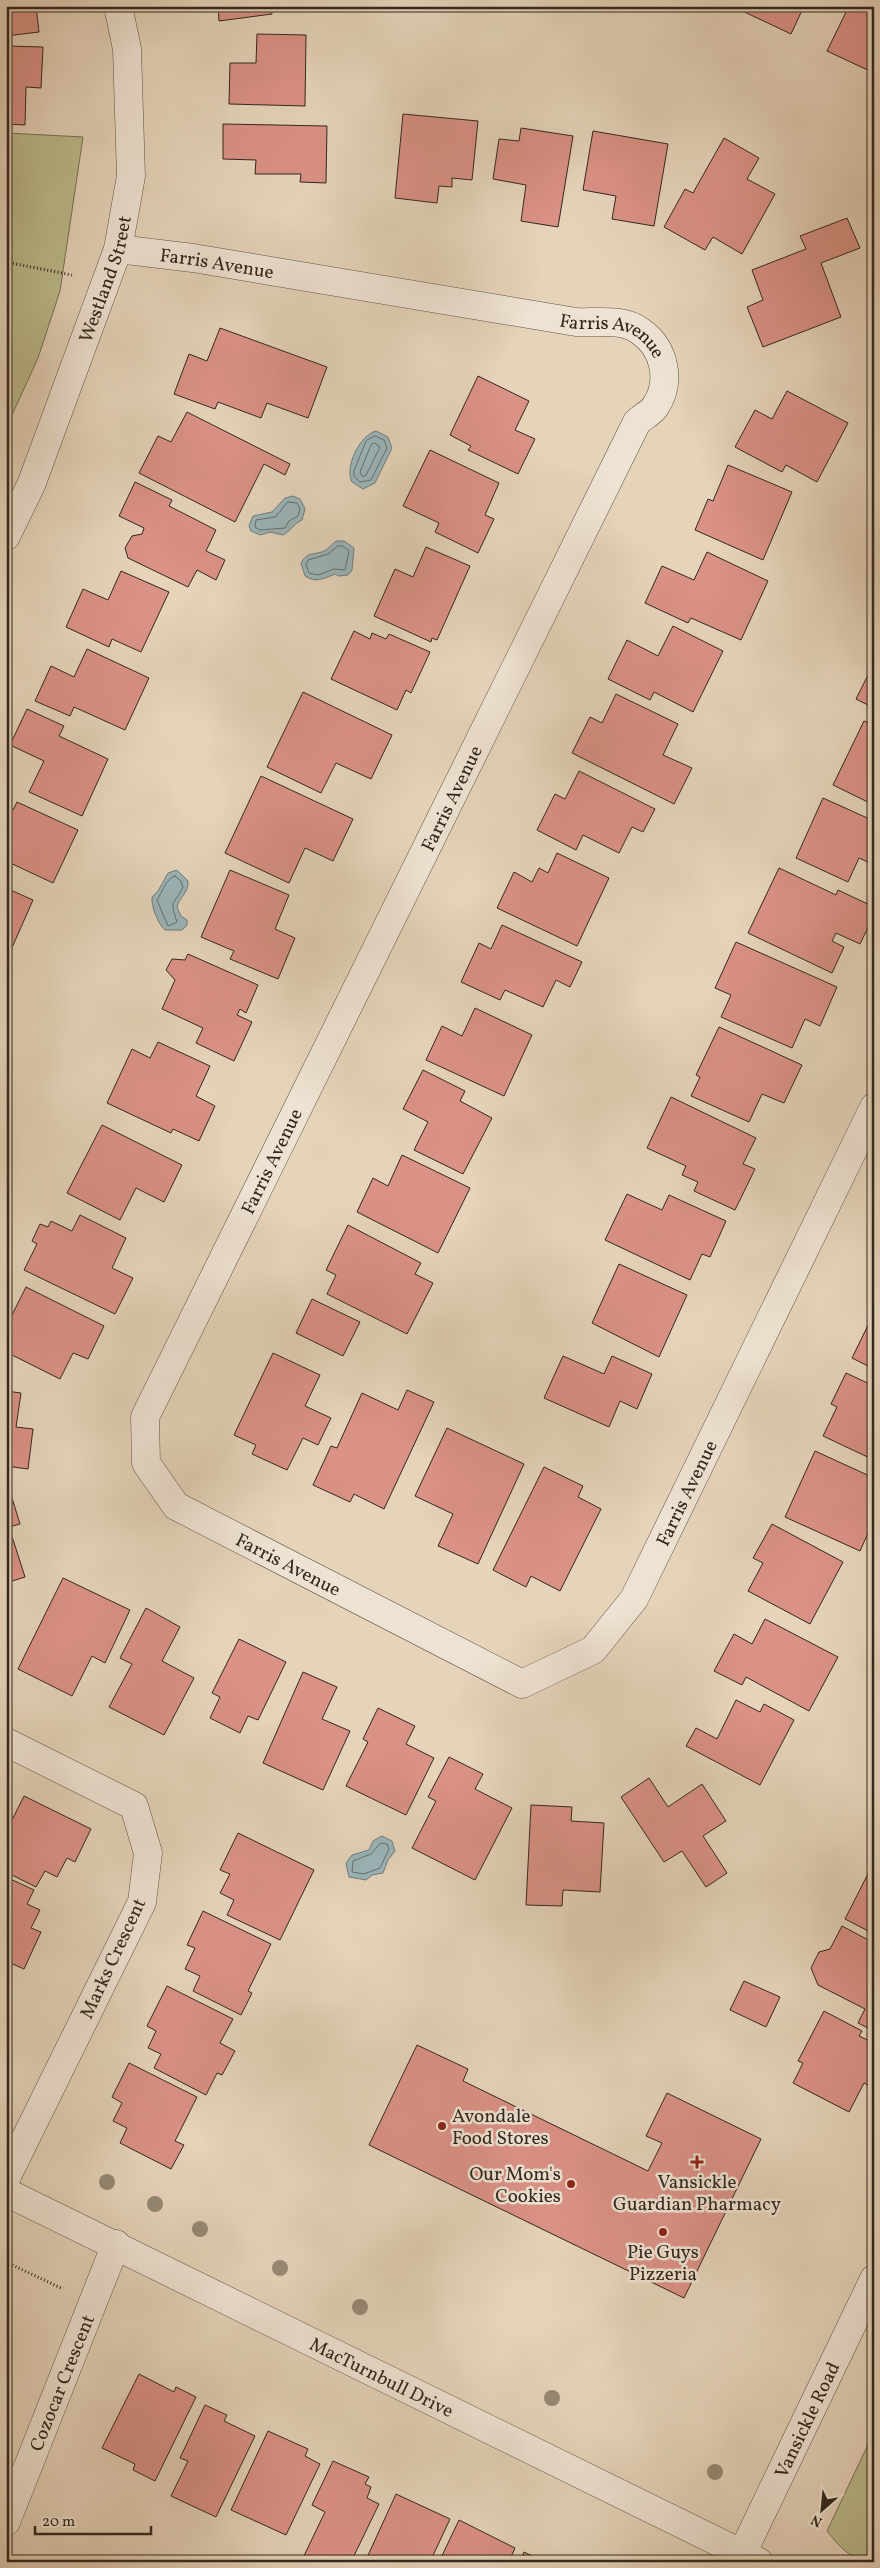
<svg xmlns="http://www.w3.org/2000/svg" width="880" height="2568" viewBox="0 0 880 2568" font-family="Vollkorn,serif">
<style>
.green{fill:#bbba8b;stroke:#767155}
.water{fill:#9ab5ba;stroke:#707d7c}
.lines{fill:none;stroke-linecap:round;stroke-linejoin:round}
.shore{stroke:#666e6c;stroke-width:1}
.building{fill:#da9186;stroke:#32281f}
.minor-casing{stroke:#5f5346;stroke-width:29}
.path{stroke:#32281f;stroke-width:3;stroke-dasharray:1 2.5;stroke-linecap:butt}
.minor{stroke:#eee2d2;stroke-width:28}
.tree{fill:#958974}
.poi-dot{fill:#8f2418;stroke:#eee2d2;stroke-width:2}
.labels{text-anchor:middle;stroke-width:5;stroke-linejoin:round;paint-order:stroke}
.street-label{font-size:19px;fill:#32281f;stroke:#eee2d2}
.poi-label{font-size:19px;fill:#32281f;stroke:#eee2d2}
</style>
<rect width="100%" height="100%" fill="#e5d3ba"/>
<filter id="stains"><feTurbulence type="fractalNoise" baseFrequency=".004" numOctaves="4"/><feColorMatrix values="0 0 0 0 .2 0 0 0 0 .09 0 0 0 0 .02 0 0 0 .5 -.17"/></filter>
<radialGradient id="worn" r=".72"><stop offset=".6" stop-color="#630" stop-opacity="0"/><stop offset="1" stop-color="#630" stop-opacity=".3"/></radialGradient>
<g class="green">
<path d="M 6,133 L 83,137 L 60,291 L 38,358 L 6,428 Z"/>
<path d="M 874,2432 L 874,2562 C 852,2562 839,2546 827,2531 Z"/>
</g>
<g class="water">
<path d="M 376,431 L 388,437 L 392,448 L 375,483 L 363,489 L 352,482 C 344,467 360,435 376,431 Z"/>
<path d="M 293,496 L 300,499 L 305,509 L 302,520 C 293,524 291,531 283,535 L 270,532 L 260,535 L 251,531 L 249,526 L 253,516 L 272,512 L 285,498 Z"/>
<path d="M 336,541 L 344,541 L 354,548 L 352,570 L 348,575 L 339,576 L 335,574 C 323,579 316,583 305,576 L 301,563 C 308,550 316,556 326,550 C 330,547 333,543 336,541 Z"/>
<path d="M 177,870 L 188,881 C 189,893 179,897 177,907 L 181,916 L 187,920 L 187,925 L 182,930 L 165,930 C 158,924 151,906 152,897 L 158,891 L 168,873 Z"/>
<path d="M 382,1836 L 392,1841 L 395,1851 L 388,1860 L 383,1873 L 372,1875 L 366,1880 L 349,1877 L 346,1863 L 352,1855 L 369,1850 L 373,1841 Z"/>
</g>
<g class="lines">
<g class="shore">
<path d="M 375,436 L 384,440 L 387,448 L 371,480 L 360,482 L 354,476 L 354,471 L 366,441 Z"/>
<path d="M 375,443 L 380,447 L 366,475 L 363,477 L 360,472 L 371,445 Z"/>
<path d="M 288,502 L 297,503 L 300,509 L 298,516 L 289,521 L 285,528 L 260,530 L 255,527 L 256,520 L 275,517 Z"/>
<path d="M 338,546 L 343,546 L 349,551 L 345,570 L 334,569 L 318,575 L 309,573 L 306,564 L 308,560 L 328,554 Z"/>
<path d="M 175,876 L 181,881 L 183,887 C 174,906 169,898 177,922 L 168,926 L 157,900 C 162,893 166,878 175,876 Z"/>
<path d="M 381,1843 L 387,1844 L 389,1849 L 380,1868 L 364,1874 L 352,1872 L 353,1861 L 371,1854 Z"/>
</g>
</g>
<g class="building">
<path d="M 6,6 L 36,6 L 39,32 L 6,36 Z"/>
<path d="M 218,6 L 285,6 L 271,8 L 272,14 L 219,21 Z"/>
<path d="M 737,6 L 804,6 L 791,34 L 736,8 Z"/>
<path d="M 849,6 L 874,6 L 874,73 L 827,51 Z"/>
<path d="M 257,34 L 306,35 L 305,106 L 229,104 L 230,63 L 256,63 Z"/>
<path d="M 6,46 L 43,47 L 41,88 L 26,87 L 25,125 L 6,124 Z"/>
<path d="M 403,114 L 478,121 L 472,180 L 452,178 L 452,187 L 439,186 L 437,203 L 395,198 Z"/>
<path d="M 223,124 L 327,126 L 326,183 L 300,182 L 301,174 L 255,174 L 256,160 L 223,159 Z"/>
<path d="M 521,128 L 573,136 L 558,227 L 521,221 L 526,185 L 493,179 L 499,139 L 519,141 Z"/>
<path d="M 593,131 L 668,144 L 654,226 L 612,219 L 616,196 L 583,190 Z"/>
<path d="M 724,138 L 759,158 L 747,179 L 775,194 L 742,254 L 713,237 L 705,250 L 664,227 L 685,189 L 693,193 Z"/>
<path d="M 847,218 L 860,248 L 821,263 L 841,317 L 763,347 L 747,307 L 763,300 L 752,270 L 806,249 L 800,236 Z"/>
<path d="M 220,328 L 327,367 L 308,418 L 267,403 L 261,418 L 218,402 L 215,409 L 174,394 L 189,354 L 207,361 Z"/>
<path d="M 478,376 L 529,401 L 515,430 L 535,439 L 518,474 L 468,450 L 471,446 L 450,435 Z"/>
<path d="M 787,391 L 848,423 L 817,482 L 786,465 L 782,472 L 735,447 L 755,410 L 772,419 Z"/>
<path d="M 187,412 L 290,464 L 285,475 L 264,464 L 235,522 L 139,473 L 158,436 L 171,442 Z"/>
<path d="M 430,450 L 499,483 L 485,515 L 494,519 L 478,553 L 435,532 L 439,523 L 403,506 Z"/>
<path d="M 728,465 L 792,492 L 763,560 L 695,530 L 708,499 L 713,501 Z"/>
<path d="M 135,482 L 172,500 L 169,506 L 216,530 L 206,551 L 225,560 L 216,580 L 197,570 L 188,587 L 128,558 L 125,548 L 132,536 L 142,534 L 144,528 L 119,516 Z"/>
<path d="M 426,547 L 470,566 L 437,640 L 432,638 L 431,642 L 374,616 L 395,569 L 413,577 Z"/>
<path d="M 707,552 L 768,581 L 741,640 L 691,618 L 688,623 L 645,603 L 662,566 L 694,580 Z"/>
<path d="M 121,571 L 169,592 L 141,652 L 112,639 L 109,647 L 66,627 L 83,589 L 108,600 Z"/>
<path d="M 673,626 L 723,651 L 693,712 L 654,692 L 650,700 L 608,679 L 627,640 L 658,656 Z"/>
<path d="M 354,631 L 370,639 L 372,633 L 386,639 L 389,634 L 430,652 L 411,693 L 406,690 L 397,710 L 331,679 Z"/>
<path d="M 87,649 L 149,678 L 125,730 L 74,707 L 70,716 L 35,701 L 51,666 L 74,677 Z"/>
<path d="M 874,663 L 874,708 L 856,699 Z"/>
<path d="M 303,692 L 392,735 L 371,779 L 336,763 L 321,793 L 267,767 Z"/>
<path d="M 616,694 L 678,724 L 663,755 L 692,768 L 674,804 L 572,753 L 590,717 L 602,723 Z"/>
<path d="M 27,709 L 64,726 L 59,736 L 108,759 L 82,816 L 29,792 L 44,761 L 10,745 Z"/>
<path d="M 864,721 L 874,725 L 874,805 L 833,785 Z"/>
<path d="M 579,771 L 655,809 L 643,832 L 632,827 L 619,853 L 583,835 L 576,850 L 537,830 L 555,794 L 565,799 Z"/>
<path d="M 261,776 L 353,819 L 333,861 L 305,848 L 289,883 L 225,853 Z"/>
<path d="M 823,798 L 874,821 L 874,865 L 859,858 L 848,882 L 796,858 Z"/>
<path d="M 17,802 L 78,830 L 53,883 L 6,861 L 6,807 L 13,810 Z"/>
<path d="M 557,853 L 609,878 L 577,946 L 497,908 L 514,872 L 532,882 L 539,868 L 548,873 Z"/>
<path d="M 779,868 L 836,895 L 838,890 L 874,907 L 874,915 L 860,944 L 836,933 L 832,941 L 844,947 L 832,973 L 748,933 Z"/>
<path d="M 230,870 L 289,895 L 275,929 L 295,938 L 278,979 L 230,959 L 234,951 L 201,937 Z"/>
<path d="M 6,888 L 33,900 L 7,959 L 6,959 Z"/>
<path d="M 502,925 L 582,962 L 570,987 L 556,980 L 543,1007 L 505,990 L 500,1000 L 461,982 L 479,943 L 491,949 Z"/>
<path d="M 736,942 L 837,987 L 820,1026 L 805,1019 L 792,1048 L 721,1017 L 731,995 L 715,988 Z"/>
<path d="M 188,954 L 258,985 L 246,1013 L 240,1009 L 237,1015 L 252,1022 L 234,1061 L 196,1043 L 203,1028 L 162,1009 L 175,980 L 166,970 L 172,959 L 185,960 Z"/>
<path d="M 475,1008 L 532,1035 L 504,1096 L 426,1060 L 442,1026 L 462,1036 Z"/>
<path d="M 719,1027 L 802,1065 L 784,1103 L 762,1094 L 749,1122 L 691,1096 L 700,1077 L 696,1075 Z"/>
<path d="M 158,1042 L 210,1066 L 196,1096 L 215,1106 L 199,1141 L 173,1129 L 171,1133 L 107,1103 L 132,1049 L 150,1058 Z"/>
<path d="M 423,1070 L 465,1091 L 460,1101 L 492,1118 L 463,1174 L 414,1150 L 428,1122 L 403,1109 Z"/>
<path d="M 671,1097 L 756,1138 L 743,1164 L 755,1169 L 735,1210 L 694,1191 L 698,1182 L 682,1175 L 686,1166 L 647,1148 Z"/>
<path d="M 102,1125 L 182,1165 L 164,1202 L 136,1188 L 120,1220 L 67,1193 Z"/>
<path d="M 402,1155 L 470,1188 L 438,1253 L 357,1212 L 373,1178 L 388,1186 Z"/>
<path d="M 627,1194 L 662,1210 L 669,1195 L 726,1221 L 710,1257 L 702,1254 L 690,1280 L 605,1240 Z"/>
<path d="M 80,1215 L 126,1238 L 112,1268 L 133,1278 L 115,1314 L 24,1270 L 37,1244 L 32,1241 L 40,1224 L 48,1227 L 51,1221 L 72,1231 Z"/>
<path d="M 348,1225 L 421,1263 L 415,1274 L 433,1283 L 407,1334 L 327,1294 L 336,1275 L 326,1270 Z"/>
<path d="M 619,1264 L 687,1295 L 659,1357 L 592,1323 Z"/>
<path d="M 26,1287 L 104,1326 L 88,1359 L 73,1353 L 60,1379 L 6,1352 L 6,1327 Z"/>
<path d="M 312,1299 L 360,1322 L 343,1356 L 296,1333 Z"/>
<path d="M 874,1313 L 874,1369 L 852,1358 Z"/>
<path d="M 273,1353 L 320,1375 L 305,1406 L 331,1418 L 318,1445 L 303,1438 L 287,1470 L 252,1454 L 256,1445 L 234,1435 Z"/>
<path d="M 563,1356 L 604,1374 L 612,1356 L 652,1374 L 637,1409 L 620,1401 L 609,1427 L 544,1398 Z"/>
<path d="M 846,1373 L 874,1386 L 874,1460 L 823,1436 L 837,1407 L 831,1404 Z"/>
<path d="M 407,1390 L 434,1402 L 384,1509 L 354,1494 L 350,1502 L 313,1485 L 331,1446 L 337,1448 L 362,1393 L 398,1410 Z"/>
<path d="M 6,1391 L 21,1393 L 16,1427 L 33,1429 L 28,1469 L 6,1466 Z"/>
<path d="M 447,1428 L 524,1464 L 478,1564 L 438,1546 L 453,1514 L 415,1496 Z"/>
<path d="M 815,1451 L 874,1478 L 874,1520 L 860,1551 L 785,1517 Z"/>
<path d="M 544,1467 L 583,1486 L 578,1497 L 601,1509 L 560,1591 L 531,1576 L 526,1587 L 493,1570 Z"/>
<path d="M 9,1488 L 20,1524 L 9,1527 L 25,1577 L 6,1583 L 6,1489 Z"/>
<path d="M 772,1524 L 843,1562 L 810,1624 L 748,1591 L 763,1563 L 753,1558 Z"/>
<path d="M 63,1578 L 130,1610 L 105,1663 L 92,1656 L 72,1696 L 18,1669 Z"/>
<path d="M 146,1608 L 180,1627 L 162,1661 L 194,1678 L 164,1735 L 109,1707 L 132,1664 L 120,1658 Z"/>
<path d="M 765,1619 L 838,1657 L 809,1711 L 746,1677 L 742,1685 L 714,1671 L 734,1634 L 752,1644 Z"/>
<path d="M 239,1639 L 286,1662 L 258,1720 L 248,1716 L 240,1733 L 210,1718 L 220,1697 L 212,1693 Z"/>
<path d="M 303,1672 L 337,1687 L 322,1719 L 350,1731 L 323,1790 L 263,1763 Z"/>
<path d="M 736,1700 L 760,1712 L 764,1704 L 794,1720 L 760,1785 L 686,1746 L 696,1728 L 717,1739 Z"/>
<path d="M 378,1708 L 415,1726 L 406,1744 L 434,1758 L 406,1815 L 346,1786 L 368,1742 L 363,1739 Z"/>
<path d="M 449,1757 L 483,1774 L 475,1789 L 512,1808 L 475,1880 L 412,1848 L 436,1801 L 428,1797 Z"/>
<path d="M 649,1778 L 668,1807 L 702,1784 L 726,1821 L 703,1836 L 727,1873 L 706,1887 L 682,1851 L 664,1862 L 621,1797 Z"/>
<path d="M 24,1796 L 91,1829 L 75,1862 L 67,1858 L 57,1877 L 45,1871 L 36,1887 L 6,1872 L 6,1832 Z"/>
<path d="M 531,1805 L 572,1807 L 571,1821 L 604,1823 L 600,1892 L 563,1890 L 562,1906 L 526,1905 Z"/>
<path d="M 238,1833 L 314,1870 L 280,1940 L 227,1915 L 234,1900 L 220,1893 L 230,1874 L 220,1870 Z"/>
<path d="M 873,1864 L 874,1865 L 874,1934 L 845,1919 Z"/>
<path d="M 6,1877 L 34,1890 L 27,1904 L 40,1910 L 31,1928 L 41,1932 L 24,1969 L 6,1961 Z"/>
<path d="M 203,1911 L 271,1944 L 248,1991 L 252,1993 L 241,2015 L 193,1991 L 200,1976 L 185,1969 L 195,1948 L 187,1945 Z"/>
<path d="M 842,1926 L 874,1943 L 874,2031 L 858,2023 L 865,2009 L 818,1985 L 811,1968 L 819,1952 L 830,1949 Z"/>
<path d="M 744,1981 L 780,1997 L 766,2027 L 730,2010 Z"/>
<path d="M 167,1986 L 233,2019 L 220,2043 L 235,2051 L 222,2075 L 217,2073 L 206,2095 L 154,2068 L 161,2054 L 148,2048 L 156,2031 L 147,2026 Z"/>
<path d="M 824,2011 L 862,2031 L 859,2036 L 874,2043 L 874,2089 L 864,2083 L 849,2112 L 793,2083 L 803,2063 L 798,2061 Z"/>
<path d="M 417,2045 L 468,2069 L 463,2081 L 648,2171 L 662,2143 L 646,2136 L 667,2093 L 761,2139 L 684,2298 L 369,2145 Z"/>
<path d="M 129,2063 L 197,2097 L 175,2141 L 184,2145 L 171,2169 L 120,2143 L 127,2128 L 113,2121 L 122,2103 L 112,2097 Z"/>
<path d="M 139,2374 L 174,2392 L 176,2387 L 196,2397 L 155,2481 L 133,2470 L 135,2464 L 102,2448 Z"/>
<path d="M 205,2405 L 227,2415 L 224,2421 L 255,2436 L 216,2517 L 171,2496 L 188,2461 L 180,2458 Z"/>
<path d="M 268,2431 L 308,2449 L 305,2456 L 320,2464 L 286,2535 L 231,2510 Z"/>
<path d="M 333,2461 L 369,2477 L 365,2484 L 371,2487 L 367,2498 L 379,2504 L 351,2562 L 301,2562 L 325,2512 L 312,2505 Z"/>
<path d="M 396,2494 L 450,2519 L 430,2562 L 365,2562 Z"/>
<path d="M 459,2520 L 515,2548 L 509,2562 L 439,2562 Z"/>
<path d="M 524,2552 L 544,2562 L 520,2562 Z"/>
</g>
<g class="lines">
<g class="minor-casing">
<g id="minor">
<path id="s1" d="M 118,249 L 193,258 L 576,322 C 597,323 622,318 640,331 C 665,348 672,382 655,407 C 651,413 642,417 637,422 L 145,1417 L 146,1463 L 176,1506 L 522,1684 L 593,1650 L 634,1599 L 874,1107"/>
<path id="s2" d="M 6,536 L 31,485 L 118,249 L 131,176 L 127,49 L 118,6"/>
<path d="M 6,1742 L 134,1806 L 148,1853 L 142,1902 L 6,2178"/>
<path id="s3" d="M 6,2192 L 759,2562"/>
<path id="s4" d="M 6,2522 L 116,2244"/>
<path id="s5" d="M 738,2562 L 874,2279"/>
</g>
</g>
<g class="path">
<path d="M 6,262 L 72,275"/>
<path d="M 6,2262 L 63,2289"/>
</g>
<use href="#minor" class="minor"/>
</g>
<g class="tree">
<circle cx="107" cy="2182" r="8"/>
<circle cx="155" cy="2204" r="8"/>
<circle cx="200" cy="2229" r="8"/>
<circle cx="280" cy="2268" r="8"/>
<circle cx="360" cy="2307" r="8"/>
<circle cx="552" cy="2398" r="8"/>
<circle cx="715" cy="2472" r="8"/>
</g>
<g class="poi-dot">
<circle cx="442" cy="2126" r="5"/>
<path d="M694.5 2154.5h5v5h5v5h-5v5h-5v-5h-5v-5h5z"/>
<circle cx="571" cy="2184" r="5"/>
<circle cx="663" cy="2232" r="5"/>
</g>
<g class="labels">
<g class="street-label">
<text dy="7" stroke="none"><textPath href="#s1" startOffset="100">Farris Avenue</textPath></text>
<text dy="7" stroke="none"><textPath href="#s2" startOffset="276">Westland Street</textPath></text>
<text dy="7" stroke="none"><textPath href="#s1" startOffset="505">Farris Avenue</textPath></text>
<text transform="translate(451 798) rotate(-64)" y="7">Farris Avenue</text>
<text transform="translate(271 1161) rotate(-64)" y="7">Farris Avenue</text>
<text dy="7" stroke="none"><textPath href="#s1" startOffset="2499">Farris Avenue</textPath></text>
<text dy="7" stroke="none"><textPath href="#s1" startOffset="1974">Farris Avenue</textPath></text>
<text transform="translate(112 1958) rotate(-65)" y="7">Marks Crescent</text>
<text dy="7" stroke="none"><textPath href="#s3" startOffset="419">MacTurnbull Drive</textPath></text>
<text dy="7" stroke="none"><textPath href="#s4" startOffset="150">Cozocar Crescent</textPath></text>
<text dy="7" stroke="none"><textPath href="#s5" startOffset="158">Vansickle Road</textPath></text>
</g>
<g class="poi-label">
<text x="452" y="2122" text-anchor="start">Avondale<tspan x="452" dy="22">Food Stores</tspan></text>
<text x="561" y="2180" text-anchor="end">Our Mom's<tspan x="561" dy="22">Cookies</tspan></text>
<text x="697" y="2188">Vansickle<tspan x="697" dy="22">Guardian Pharmacy</tspan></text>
<text x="663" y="2258">Pie Guys<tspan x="663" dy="22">Pizzeria</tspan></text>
</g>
</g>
<rect width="880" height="2568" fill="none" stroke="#e5d3ba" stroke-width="25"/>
<rect x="8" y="8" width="865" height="2553" fill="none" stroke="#32281f" stroke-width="2.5"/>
<rect x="12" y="12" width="855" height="2543" fill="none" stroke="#32281f"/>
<g transform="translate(822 2510) rotate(207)" stroke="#eee2d2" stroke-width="4" paint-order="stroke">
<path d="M0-4L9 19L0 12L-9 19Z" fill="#32281f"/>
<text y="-8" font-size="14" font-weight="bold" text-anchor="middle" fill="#32281f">N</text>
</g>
<path d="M35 2526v8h116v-8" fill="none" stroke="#32281f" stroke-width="2.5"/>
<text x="42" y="2526" font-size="15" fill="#32281f" stroke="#eee2d2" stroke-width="4" paint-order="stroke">20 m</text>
<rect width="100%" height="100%" filter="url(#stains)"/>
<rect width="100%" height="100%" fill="url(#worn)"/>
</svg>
